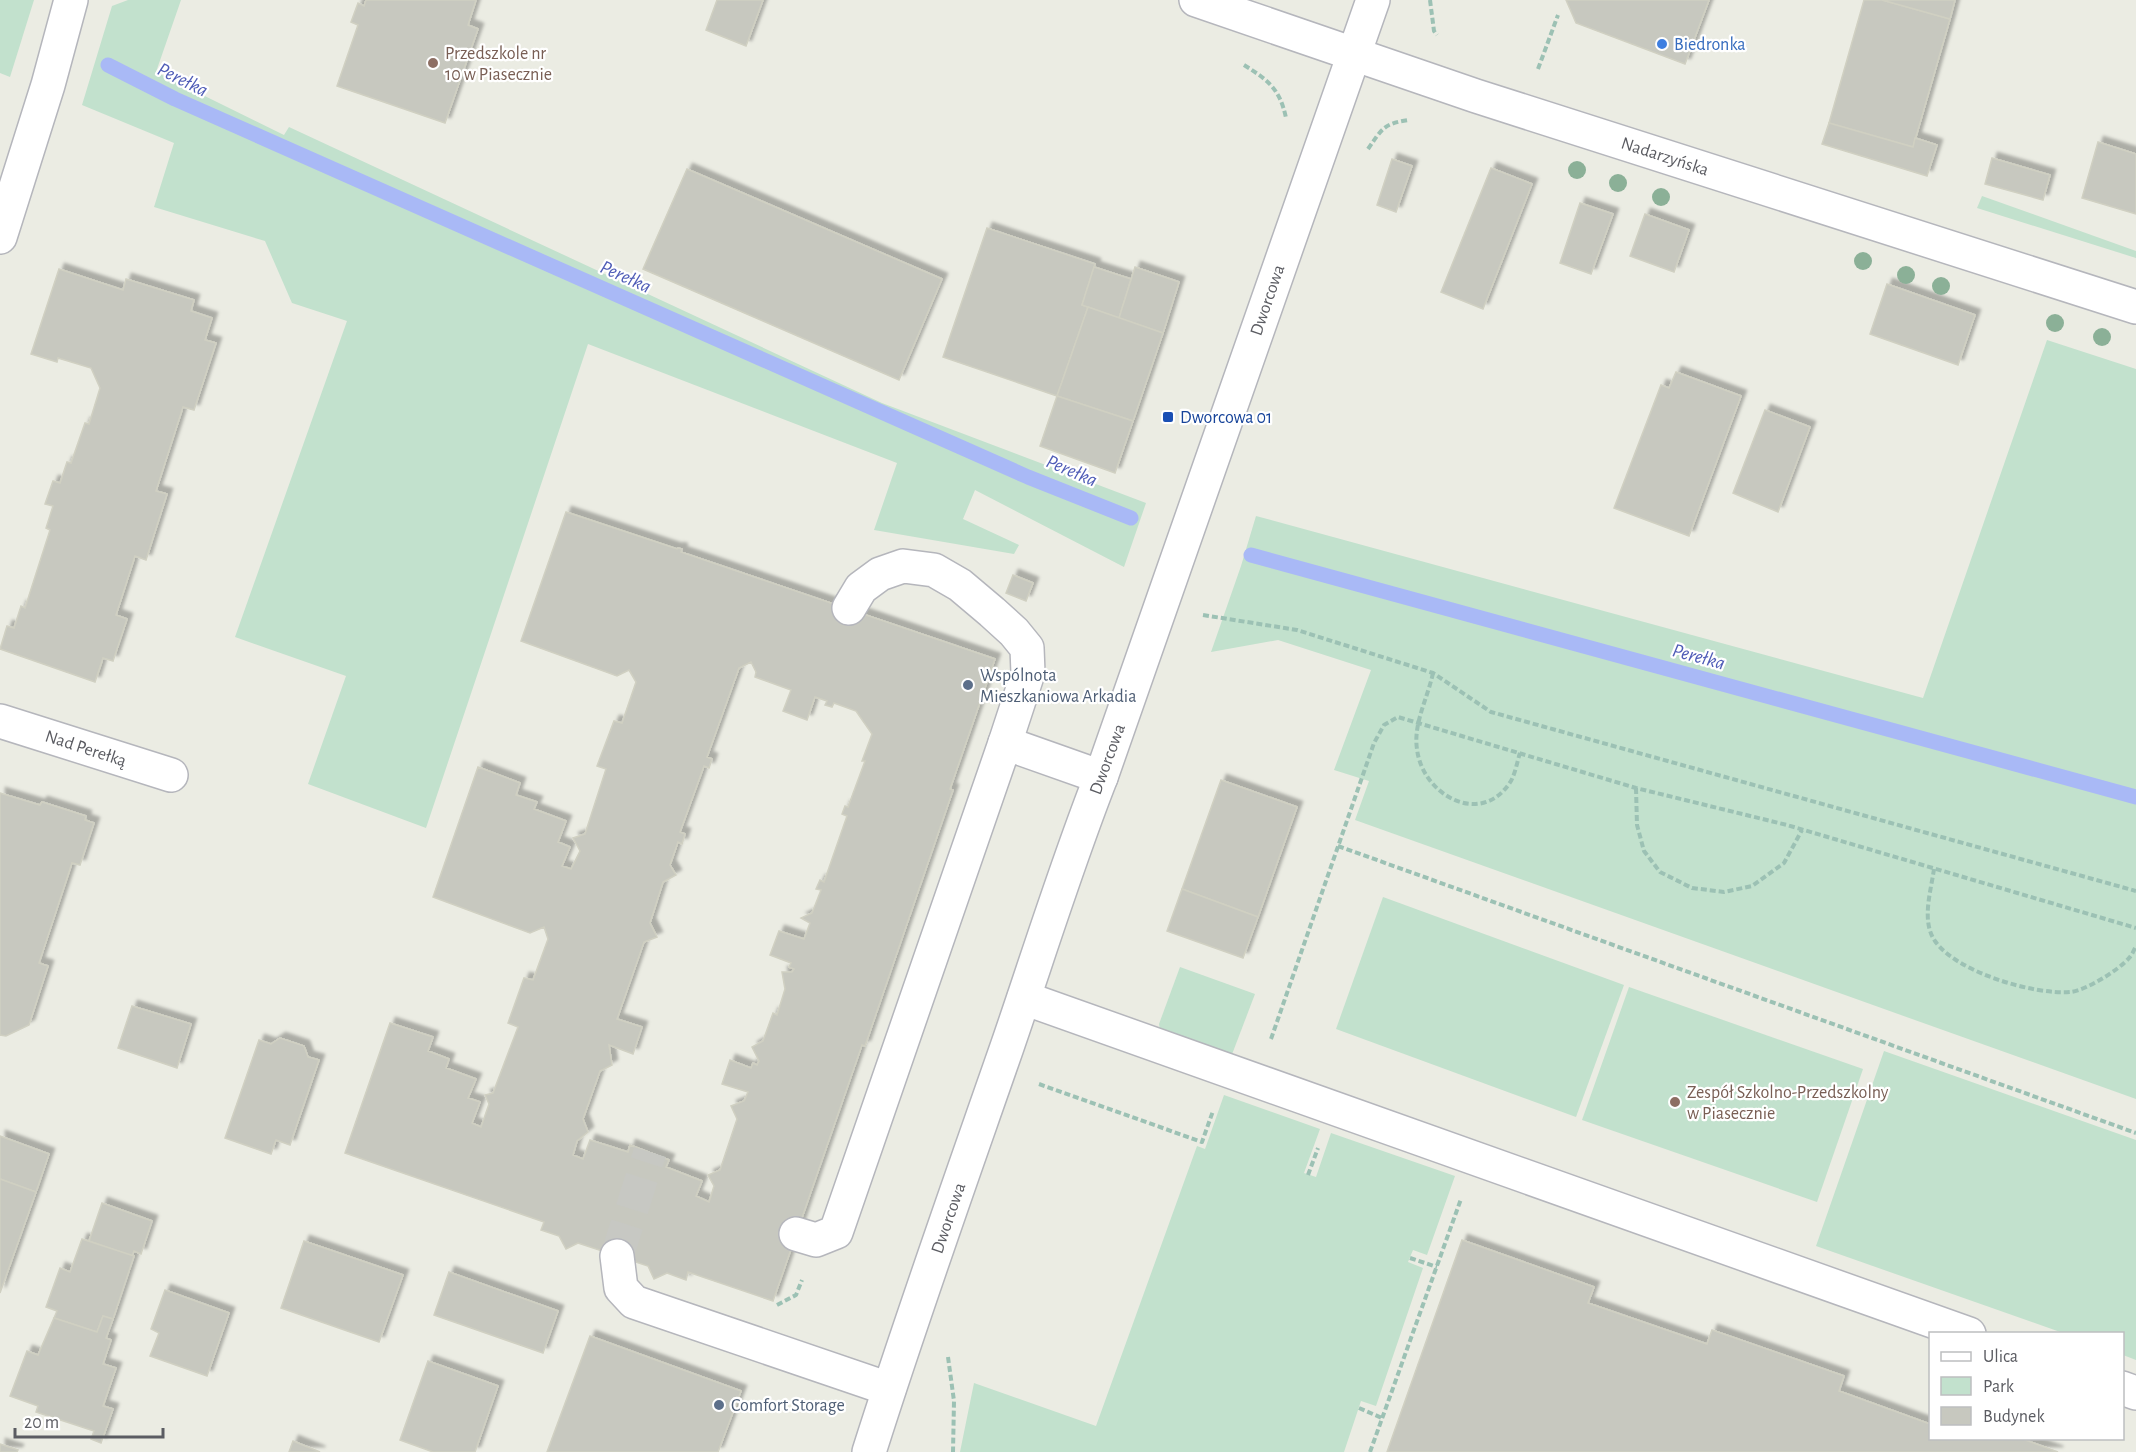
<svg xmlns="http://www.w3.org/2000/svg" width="2136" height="1452" viewBox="0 0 2136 1452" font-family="'Alegreya Sans',sans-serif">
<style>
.green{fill:#c2e1cd}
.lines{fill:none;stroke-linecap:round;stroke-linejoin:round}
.stream{stroke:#a9b9f6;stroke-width:15}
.building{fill:#c7c8bf;stroke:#d0d0c2;stroke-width:1.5;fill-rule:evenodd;filter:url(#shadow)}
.minor-tunnel{stroke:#c7c8c3;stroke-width:33;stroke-dasharray:33 16;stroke-linecap:butt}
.minor-casing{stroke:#b5b6bc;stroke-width:36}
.path{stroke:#9cc1b4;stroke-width:4;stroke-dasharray:6 3;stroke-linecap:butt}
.minor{stroke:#fff;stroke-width:33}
.tree{fill:#8bb097}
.shop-dot{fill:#3f7fe0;stroke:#fff;stroke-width:2}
.education-dot{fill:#8d6e63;stroke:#fff;stroke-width:2}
.transit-dot{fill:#1a4fb4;stroke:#fff;stroke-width:2}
.service-dot{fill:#5c6f8a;stroke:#fff;stroke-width:2}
.labels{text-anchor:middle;stroke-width:4.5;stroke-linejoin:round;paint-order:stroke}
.shop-label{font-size:18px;fill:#366cbe;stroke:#fff;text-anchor:start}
.education-label{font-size:18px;fill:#785e54;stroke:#fff;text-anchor:start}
.street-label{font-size:18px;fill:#5b5c62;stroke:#fff}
.transit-label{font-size:18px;fill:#164399;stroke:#fff;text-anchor:start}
.service-label{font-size:18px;fill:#4e5e75;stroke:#fff;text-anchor:start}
.water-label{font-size:20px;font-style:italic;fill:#4f5cb7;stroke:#fff}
</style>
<defs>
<filter id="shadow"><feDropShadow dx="5.5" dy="-5.5" stdDeviation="1.5" flood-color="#0004"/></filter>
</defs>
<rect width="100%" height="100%" fill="#ebece3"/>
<g class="green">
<path d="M 0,0 L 34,0 L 10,77 L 0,73 Z"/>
<path d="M 128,0 L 181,0 L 156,72 L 284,135 L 289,127 L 882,403 L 1146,503 L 1124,567 L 975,490 L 963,519 L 1019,545 L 1014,554 L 874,530 L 897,463 L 588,344 L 426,828 L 308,784 L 346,676 L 235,637 L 347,321 L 292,303 L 265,241 L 154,207 L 174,143 L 82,105 L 112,6 Z"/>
<path d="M 1982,196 L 2136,251 L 2136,258 L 1977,208 Z"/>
<path d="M 2047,340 L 2136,369 L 2136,1099 L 1355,820 L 1369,781 L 1334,770 L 1371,670 L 1278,640 L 1211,652 L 1241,566 L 1256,516 L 1923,698 Z"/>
<path d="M 1383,897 L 1624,985 L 1576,1117 L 1336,1029 Z"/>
<path d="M 1180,967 L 1255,994 L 1231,1057 L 1160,1030 L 1159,1024 Z"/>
<path d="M 1629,987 L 1863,1069 L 1817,1202 L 1582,1120 Z"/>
<path d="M 1884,1051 L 2136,1140 L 2136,1360 L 2123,1355 L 2122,1334 L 2063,1333 L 1816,1246 Z"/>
<path d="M 1224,1095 L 1320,1129 L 1304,1173 L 1316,1177 L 1331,1133 L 1455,1176 L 1427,1255 L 1413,1250 L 1408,1262 L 1423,1268 L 1376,1406 L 1361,1401 L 1344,1452 L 960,1452 L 974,1383 L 1096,1426 L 1197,1146 L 1205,1149 Z"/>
</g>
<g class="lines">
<g class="stream">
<path d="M 108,65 L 175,99 L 1028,477 L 1131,518"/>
<path d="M 1251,555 L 2136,797"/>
</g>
</g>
<g class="building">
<path d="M 366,0 L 476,0 L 468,25 L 478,29 L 445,123 L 337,86 L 358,25 L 351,22 L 358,3 L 364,6 Z"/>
<path d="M 717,0 L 763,0 L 746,46 L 706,30 Z"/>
<path d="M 1566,0 L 1709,0 L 1685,64 L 1576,23 Z"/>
<path d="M 1864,0 L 1882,0 L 1950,19 L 1913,147 L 1829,123 Z"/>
<path d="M 1882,0 L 1955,0 L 1950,19 Z"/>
<path d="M 1829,123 L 1913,147 L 1915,138 L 1937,145 L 1927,176 L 1822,144 Z"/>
<path d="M 2098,142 L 2136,154 L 2136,214 L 2082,198 Z"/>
<path d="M 1992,158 L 2050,175 L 2043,200 L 1985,184 Z"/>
<path d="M 1392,159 L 1412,166 L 1396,212 L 1377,205 Z"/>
<path d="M 1491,168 L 1532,184 L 1483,309 L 1441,292 Z"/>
<path d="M 687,169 L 942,279 L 899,380 L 643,269 Z"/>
<path d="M 1580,203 L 1613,214 L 1591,274 L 1560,263 Z"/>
<path d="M 1645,214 L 1689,230 L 1674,272 L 1630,256 Z"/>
<path d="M 987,228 L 1095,264 L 1082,305 L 1088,307 L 1057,396 L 943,357 Z"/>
<path d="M 1094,267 L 1131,279 L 1119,318 L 1082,305 Z"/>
<path d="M 1135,267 L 1179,282 L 1163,333 L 1119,318 Z"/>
<path d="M 59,269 L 123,290 L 126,279 L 194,300 L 191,311 L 212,318 L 205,340 L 216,343 L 194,410 L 183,407 L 156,491 L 167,494 L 146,560 L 135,556 L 116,615 L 127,619 L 113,661 L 103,658 L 95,682 L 0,649 L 7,626 L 14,628 L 21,606 L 25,608 L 50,530 L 46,528 L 53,506 L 45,504 L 53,481 L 60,483 L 67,462 L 71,463 L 85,423 L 89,424 L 100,388 L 91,368 L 58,358 L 57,362 L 31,354 Z"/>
<path d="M 1887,284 L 1975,315 L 1958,365 L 1870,334 Z"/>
<path d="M 1088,307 L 1163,333 L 1133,421 L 1057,396 Z"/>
<path d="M 1676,372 L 1741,396 L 1689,536 L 1614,508 L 1661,385 L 1669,388 Z"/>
<path d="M 1057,396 L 1133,421 L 1115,473 L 1040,446 Z"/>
<path d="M 1765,410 L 1810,427 L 1778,512 L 1733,493 Z"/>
<path d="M 566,512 L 677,549 L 678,548 L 682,549 L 681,552 L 995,659 L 950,789 L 953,790 L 865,1046 L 862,1045 L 773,1301 L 688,1272 L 686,1280 L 667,1273 L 654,1279 L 648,1266 L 581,1244 L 578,1243 L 566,1249 L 559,1236 L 541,1230 L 544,1222 L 345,1153 L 390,1023 L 433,1037 L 428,1051 L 449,1059 L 446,1068 L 476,1079 L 468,1098 L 480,1102 L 472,1123 L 481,1127 L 489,1104 L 485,1095 L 493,1093 L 518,1027 L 508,1023 L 524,978 L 533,980 L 548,939 L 544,927 L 530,933 L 433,897 L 478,767 L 520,783 L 516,795 L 537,802 L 534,809 L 566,821 L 558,842 L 570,847 L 562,866 L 571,869 L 580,851 L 573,838 L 585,834 L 606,769 L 597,766 L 614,721 L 622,723 L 636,682 L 629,670 L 617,676 L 521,641 ZM 751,662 L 756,672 L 755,677 L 791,690 L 783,711 L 807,720 L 815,697 L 827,701 L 825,705 L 832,707 L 834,703 L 856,711 L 872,734 L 862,761 L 865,761 L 848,807 L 845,806 L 842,814 L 847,816 L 824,882 L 820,880 L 816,889 L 821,890 L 812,913 L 801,918 L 810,923 L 804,939 L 779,931 L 770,955 L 791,963 L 789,967 L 794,969 L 792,972 L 782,972 L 785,989 L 777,1015 L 773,1013 L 763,1041 L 752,1047 L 759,1061 L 757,1065 L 753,1063 L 751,1068 L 730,1060 L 722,1084 L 748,1092 L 744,1101 L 731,1106 L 737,1119 L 720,1170 L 708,1175 L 714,1186 L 709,1202 L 696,1196 L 702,1181 L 666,1167 L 669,1160 L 630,1145 L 628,1152 L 590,1140 L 583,1159 L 573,1155 L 577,1141 L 588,1132 L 583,1119 L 600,1071 L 612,1065 L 609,1045 L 633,1054 L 642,1027 L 617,1019 L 644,942 L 657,937 L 650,923 L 663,882 L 676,875 L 670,865 L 678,842 L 682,844 L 685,834 L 680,832 L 704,766 L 709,768 L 712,759 L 707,757 L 739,668 Z"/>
<path d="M 1013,575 L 1033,583 L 1026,601 L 1006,593 Z"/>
<path d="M 1221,780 L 1297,807 L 1258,917 L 1182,889 Z"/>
<path d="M 0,793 L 40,805 L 42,802 L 86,816 L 85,820 L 94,823 L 80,865 L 72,863 L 39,963 L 48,966 L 29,1025 L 6,1036 L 0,1035 Z"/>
<path d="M 1182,889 L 1258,917 L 1243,958 L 1167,931 Z"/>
<path d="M 132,1006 L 191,1024 L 177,1068 L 118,1048 Z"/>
<path d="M 280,1038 L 304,1046 L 308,1057 L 319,1060 L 290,1145 L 276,1140 L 271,1154 L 225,1138 L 259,1040 L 271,1044 Z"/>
<path d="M 0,1136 L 49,1154 L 36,1192 L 0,1179 Z"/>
<path d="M 0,1179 L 36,1192 L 0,1293 Z"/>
<path d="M 102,1203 L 152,1221 L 141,1254 L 134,1251 L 132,1256 L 89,1241 Z"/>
<path d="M 82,1239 L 134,1256 L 113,1319 L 103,1316 L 97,1332 L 54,1318 L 57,1311 L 46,1307 L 60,1268 L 70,1272 Z"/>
<path d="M 1462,1240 L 1594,1287 L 1588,1303 L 1707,1344 L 1712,1330 L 1844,1376 L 1839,1391 L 1930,1424 L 1930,1438 L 2020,1438 L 2058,1452 L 1387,1452 Z"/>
<path d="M 304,1241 L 403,1275 L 379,1342 L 281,1308 Z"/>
<path d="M 449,1272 L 558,1311 L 543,1353 L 434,1315 Z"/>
<path d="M 165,1290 L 229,1313 L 207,1376 L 150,1356 L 159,1333 L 151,1329 Z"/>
<path d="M 103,1316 L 113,1319 L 106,1338 L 111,1340 L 103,1364 L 116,1368 L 103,1406 L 113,1409 L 101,1443 L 91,1439 L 94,1431 L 36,1412 L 38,1406 L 10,1396 L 27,1351 L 38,1355 L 54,1318 L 97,1332 Z"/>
<path d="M 590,1336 L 741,1391 L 718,1452 L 547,1452 Z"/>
<path d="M 428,1361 L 498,1386 L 475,1452 L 433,1452 L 400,1440 Z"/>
<path d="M 293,1441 L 320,1452 L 289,1452 Z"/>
<path d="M 0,1444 L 18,1450 L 17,1452 L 0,1452 Z"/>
</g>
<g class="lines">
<path class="minor-tunnel" d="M 617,1256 L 650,1152"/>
<g class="minor-casing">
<g id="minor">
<path d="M 1196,0 L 1476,96 L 2136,307"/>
<path d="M 0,237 L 48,85 L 71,0"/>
<path d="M 849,608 L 861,588 L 880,574 L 903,566 L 934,570 L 960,585 L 992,612 L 1014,632 L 1027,648 L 1028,673 L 1005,743"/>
<path d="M 0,721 L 171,775"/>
<path d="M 1024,998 L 1969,1334"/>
<path d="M 796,1234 L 816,1240 L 836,1232 L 1005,743 L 1101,777"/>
<path d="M 617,1256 L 621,1288 L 634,1302 L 889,1389"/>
<path d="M 2122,1388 L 2136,1393"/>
<path d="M 869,1452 C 912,1316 960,1182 1007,1047 C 1038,957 1066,866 1101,777 L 1373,0"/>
</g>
</g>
<g class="path">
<path d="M 1430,0 L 1434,31 L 1437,35"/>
<path d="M 1244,65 C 1268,80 1280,89 1286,118"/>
<path d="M 1538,69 L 1558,15"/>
<path d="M 1368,149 C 1382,129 1383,124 1408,120"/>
<path d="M 1203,615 L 1297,630 L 1433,673 L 1491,712 L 2136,891"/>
<path d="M 1433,673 C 1428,697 1413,724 1417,749 C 1422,794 1479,827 1509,784 C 1515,776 1517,762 1520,753"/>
<path d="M 1636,788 L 1637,825 L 1644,851 L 1660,872 L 1692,888 L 1724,892 L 1752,886 L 1784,863 L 1802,830"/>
<path d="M 1338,846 L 2136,1133"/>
<path d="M 1934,869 C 1931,891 1921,921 1935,941 C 1956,972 2034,995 2070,992 C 2085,991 2119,970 2129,958 C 2132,955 2134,950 2136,946"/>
<path d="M 1271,1039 L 1374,743 L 1384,725 L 1398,717 L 1636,788 L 1787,825 L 2136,928"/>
<path d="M 1039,1084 L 1202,1142 L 1213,1111"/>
<path d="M 1308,1175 L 1318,1148"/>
<path d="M 1410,1258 L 1437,1267"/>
<path d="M 777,1305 L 796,1295 L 802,1280"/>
<path d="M 948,1357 L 954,1401 L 953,1452"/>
<path d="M 1359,1408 L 1382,1418"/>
<path d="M 1370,1452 L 1461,1199"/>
</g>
<use href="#minor" class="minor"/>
</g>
<g class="tree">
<circle cx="1577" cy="170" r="9"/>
<circle cx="1618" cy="183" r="9"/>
<circle cx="1661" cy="197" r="9"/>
<circle cx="1863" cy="261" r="9"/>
<circle cx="1906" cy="275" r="9"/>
<circle cx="1941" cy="286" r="9"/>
<circle cx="2055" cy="323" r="9"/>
<circle cx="2102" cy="337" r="9"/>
</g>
<circle class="shop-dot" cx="1662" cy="44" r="6"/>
<g class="education-dot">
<circle cx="433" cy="63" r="6"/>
<circle cx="1675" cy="1102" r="6"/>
</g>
<rect class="transit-dot" x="1162" y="411" width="12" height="12" rx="3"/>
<g class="service-dot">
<circle cx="968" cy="685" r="6"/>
<circle cx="719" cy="1405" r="6"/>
</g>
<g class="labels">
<g class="shop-label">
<text x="1674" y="50">Biedronka</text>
</g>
<g class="education-label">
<text x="445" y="59">Przedszkole nr<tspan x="445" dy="21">10 w Piasecznie</tspan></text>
<text x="1687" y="1098">Zespół Szkolno-Przedszkolny<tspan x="1687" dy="21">w Piasecznie</tspan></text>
</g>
<g class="street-label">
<text transform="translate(1665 156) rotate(18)" y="6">Nadarzyńska</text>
<text transform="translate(1267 300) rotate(-71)" y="6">Dworcowa</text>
<text transform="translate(86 748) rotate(18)" y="6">Nad Perełką</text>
<text transform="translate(1107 759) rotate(-70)" y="6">Dworcowa</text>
<text transform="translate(948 1218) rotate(-71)" y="6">Dworcowa</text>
</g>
<g class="transit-label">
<text x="1180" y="423">Dworcowa 01</text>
</g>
<g class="service-label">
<text x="980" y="681">Wspólnota<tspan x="980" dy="21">Mieszkaniowa Arkadia</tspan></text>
<text x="731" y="1411">Comfort Storage</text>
</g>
<g class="water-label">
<text transform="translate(183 79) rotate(26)" y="7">Perełka</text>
<text transform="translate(626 276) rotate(24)" y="7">Perełka</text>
<text transform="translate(1072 470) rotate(23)" y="7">Perełka</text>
<text transform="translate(1699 656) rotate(15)" y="7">Perełka</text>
</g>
</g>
<rect x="1929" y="1332" width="195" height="108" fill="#ffffff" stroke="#bdbec0" stroke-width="1.5"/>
<rect x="1941" y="1352" width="30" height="9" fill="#ffffff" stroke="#bdbec0" stroke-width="1.5"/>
<text x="1983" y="1362" font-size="18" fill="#5b5c62">Ulica</text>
<rect x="1941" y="1377" width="30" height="18" fill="#c2e1cd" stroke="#bdbec0" stroke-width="1.5"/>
<text x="1983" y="1392" font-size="18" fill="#5b5c62">Park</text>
<rect x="1941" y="1407" width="30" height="18" fill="#c7c8bf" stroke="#bdbec0" stroke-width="1.5"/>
<text x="1983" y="1422" font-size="18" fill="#5b5c62">Budynek</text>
<path d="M15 1428v9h148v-9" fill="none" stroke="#5b5c62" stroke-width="3"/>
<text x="24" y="1428" font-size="18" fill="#5b5c62" stroke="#ffffff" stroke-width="4.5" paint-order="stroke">20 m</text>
</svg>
